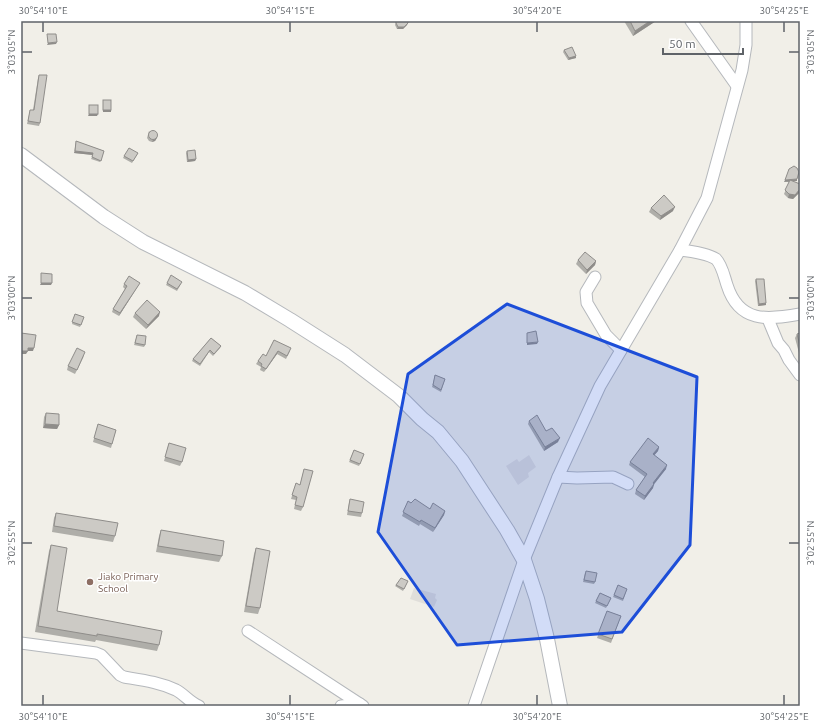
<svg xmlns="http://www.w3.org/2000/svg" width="821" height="727" viewBox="0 0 821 727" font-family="Ubuntu,sans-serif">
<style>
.industrial{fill:#e0deda}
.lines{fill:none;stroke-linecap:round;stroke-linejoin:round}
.minor-casing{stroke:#b5b8bc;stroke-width:13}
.tertiary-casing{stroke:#b5b8bc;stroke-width:16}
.minor{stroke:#fff;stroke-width:11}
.tertiary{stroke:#fff;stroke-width:14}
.wall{fill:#afaea9}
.shaded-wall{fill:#8f8d8a}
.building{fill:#cccac5;stroke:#8f8d8a}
.marked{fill:#1d4ed8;fill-opacity:0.2;stroke:#1d4ed8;stroke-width:3;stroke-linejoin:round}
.ticks{fill:none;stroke:#5f6368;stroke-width:1.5}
.education-dot{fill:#8d6e63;stroke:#fff;stroke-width:1.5}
.labels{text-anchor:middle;stroke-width:3;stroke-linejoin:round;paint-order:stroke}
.education-label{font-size:10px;fill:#785e54;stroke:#fff;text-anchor:start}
.neatline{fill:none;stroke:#5f6368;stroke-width:1.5}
.ticks-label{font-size:10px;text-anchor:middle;fill:#5f6368}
</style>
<rect width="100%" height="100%" fill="#f1efe8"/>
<g class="industrial">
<path d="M 529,455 L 536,467 L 528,473 L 529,477 L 518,485 L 506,466 L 517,459 L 519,462 Z"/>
<path d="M 414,588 L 436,594 L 435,598 L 437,600 L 434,607 L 410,599 Z"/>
</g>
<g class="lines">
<g class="minor-casing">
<g id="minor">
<path d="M 691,21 L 737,86"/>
<path d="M 680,250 C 689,251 708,254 716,259 C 722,265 724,276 727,285 C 739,323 767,320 800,314"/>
<path d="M 595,277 L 586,292 L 587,303 L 606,335 L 621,350"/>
<path d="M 768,319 L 778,343 L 784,350 L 789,360 L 800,375"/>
<path d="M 558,477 L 577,478 L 613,477 L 628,484"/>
<path d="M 248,631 L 363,706"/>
<path d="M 21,643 L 96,653 L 101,655 L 120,675 L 124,677 C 142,680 159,682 176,690 C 184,694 189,702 199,706"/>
<path d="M 341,706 L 360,704"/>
<path d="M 474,706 L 524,560 L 558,477 L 600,386 L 680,250 L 707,198 L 742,70 L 746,45 L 746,21"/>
</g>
</g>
<g class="tertiary-casing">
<path id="tertiary" d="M 21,155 L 104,217 L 143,242 L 245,293 L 290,320 L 345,355 L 399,396 L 422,419 L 438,432 L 462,461 L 507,530 L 524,560 L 537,599 L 547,639 L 560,706"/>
</g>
<use href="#minor" class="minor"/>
<use href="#tertiary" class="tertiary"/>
</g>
<g class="wall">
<path d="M 396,21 L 408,21 L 407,25 L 403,29 L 397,29 L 395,25 Z"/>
<path d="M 624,21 L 656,21 L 633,36 Z"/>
<path d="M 564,50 L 576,58 L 568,60 L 563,52 Z"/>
<path d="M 39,75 L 40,123 L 39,126 L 27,124 L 30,110 L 33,110 L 38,78 Z"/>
<path d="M 149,131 L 157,138 L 155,141 L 152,142 L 149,141 L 147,138 Z"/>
<path d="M 76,141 L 104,151 L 100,162 L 91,159 L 93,155 L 74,153 Z"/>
<path d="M 187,151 L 196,159 L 195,161 L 187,162 L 186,153 Z"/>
<path d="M 138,153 L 132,163 L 123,158 L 124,156 Z"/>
<path d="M 797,179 L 797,181 L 792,181 L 799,193 L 793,199 L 788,198 L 784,194 L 789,182 L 784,182 Z"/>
<path d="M 651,208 L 673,211 L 660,220 L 649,212 Z"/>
<path d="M 578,260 L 596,261 L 595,265 L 586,274 L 576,264 Z"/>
<path d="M 756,279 L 766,305 L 758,306 L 755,281 Z"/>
<path d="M 167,283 L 181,284 L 177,291 L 166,285 Z"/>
<path d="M 124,284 L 138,286 L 119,316 L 112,312 L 113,309 L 125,289 L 123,287 Z"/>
<path d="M 135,313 L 159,316 L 146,329 L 133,317 Z"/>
<path d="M 75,314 L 84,317 L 80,327 L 72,324 Z"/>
<path d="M 800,333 L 800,353 L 799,353 L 795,338 L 797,334 Z"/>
<path d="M 137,335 L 145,345 L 144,347 L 134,345 Z"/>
<path d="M 211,338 L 221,346 L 220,348 L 213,356 L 209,352 L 200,366 L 192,361 L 193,359 Z"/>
<path d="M 274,340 L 290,351 L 286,359 L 277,354 L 264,372 L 260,370 L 261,367 L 256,364 L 258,361 L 266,356 Z"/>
<path d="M 84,356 L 75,374 L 67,370 L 68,366 Z"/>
<path d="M 435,375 L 445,379 L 441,392 L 432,387 Z"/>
<path d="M 46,413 L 59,425 L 57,429 L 43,428 L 44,417 Z"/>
<path d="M 529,421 L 558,442 L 544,451 L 528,424 Z"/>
<path d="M 98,424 L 116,430 L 111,448 L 93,442 Z"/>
<path d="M 169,443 L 182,462 L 180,466 L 164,461 Z"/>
<path d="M 659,447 L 658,451 L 654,455 L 666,469 L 654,483 L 653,488 L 644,500 L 635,494 L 636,490 L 645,477 L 629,465 L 630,462 Z"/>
<path d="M 354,450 L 364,454 L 359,466 L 349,462 Z"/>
<path d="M 304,469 L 303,507 L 301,511 L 294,509 L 296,500 L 291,499 L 296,483 L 300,485 Z"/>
<path d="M 350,499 L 362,513 L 361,517 L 347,515 L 349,503 Z"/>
<path d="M 408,501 L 411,503 L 430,509 L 445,511 L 444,515 L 433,532 L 420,524 L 419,526 L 402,516 Z"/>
<path d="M 56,513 L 115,536 L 113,542 L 52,532 L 54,518 Z"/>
<path d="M 161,530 L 222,556 L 219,562 L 156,552 L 159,536 Z"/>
<path d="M 51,545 L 57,611 L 159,645 L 157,651 L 96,640 L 95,642 L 35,632 L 49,551 Z"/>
<path d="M 256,548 L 260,608 L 258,614 L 244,612 L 254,554 Z"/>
<path d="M 585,573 L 595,582 L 594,584 L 583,582 Z"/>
<path d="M 407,583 L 403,591 L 395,586 L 396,585 Z"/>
<path d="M 618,585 L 627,589 L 623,601 L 613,597 Z"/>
<path d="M 600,593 L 611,598 L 606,608 L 595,603 Z"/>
<path d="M 607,611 L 621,616 L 611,643 L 597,638 Z"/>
</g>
<g class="shaded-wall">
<path d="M 650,21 L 656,21 L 633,36 L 635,31 Z"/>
<path d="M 408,23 L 407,25 L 403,29 L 397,29 L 398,27 Z"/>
<path d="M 57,42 L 56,44 L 47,45 L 48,43 Z"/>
<path d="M 576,56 L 576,58 L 568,60 L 569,58 Z"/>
<rect x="103" y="110" width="8" height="2"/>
<path d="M 89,114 L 98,114 L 97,116 L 88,116 Z"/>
<path d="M 158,136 L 155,141 L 152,142 L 153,140 Z"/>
<path d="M 75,151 L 93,153 L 93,155 L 74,153 Z"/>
<path d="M 196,159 L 195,161 L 187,162 L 188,160 Z"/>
<path d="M 797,179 L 797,181 L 784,182 L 785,180 Z"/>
<path d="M 800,189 L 799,193 L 793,199 L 788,198 L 789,194 Z"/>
<path d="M 675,207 L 673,211 L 660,220 L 661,216 Z"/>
<path d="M 596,261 L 595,265 L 586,274 L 587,270 Z"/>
<path d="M 41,283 L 52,283 L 51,285 L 40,285 Z"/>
<path d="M 140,283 L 138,286 L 119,316 L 120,313 Z"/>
<path d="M 766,303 L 766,305 L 758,306 L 759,304 Z"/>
<path d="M 160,312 L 159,316 L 146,329 L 148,325 Z"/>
<path d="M 538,342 L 537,344 L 527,345 L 527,343 Z"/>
<path d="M 28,348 L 34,348 L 33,351 L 27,351 Z"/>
<path d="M 21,351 L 28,351 L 26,354 L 21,354 Z"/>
<path d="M 278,351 L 277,354 L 264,372 Z"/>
<path d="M 45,424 L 59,425 L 57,429 L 43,428 Z"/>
<path d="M 560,438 L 558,442 L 544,451 L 545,447 Z"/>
<path d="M 659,447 L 658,451 L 652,458 L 653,454 Z"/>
<path d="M 667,465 L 666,469 L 652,487 L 653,483 Z"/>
<path d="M 654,484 L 653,488 L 644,500 L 645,496 Z"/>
<path d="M 445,511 L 444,515 L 433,532 L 435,528 Z"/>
</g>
<g class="building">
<path d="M 396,21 L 408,21 L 408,23 L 404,27 L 398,27 L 396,23 Z"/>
<path d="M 630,21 L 650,21 L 635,31 Z"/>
<path d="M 47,34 L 56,34 L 57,42 L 48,43 Z"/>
<path d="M 572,47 L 576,56 L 569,58 L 564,50 Z"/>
<path d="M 39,75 L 47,75 L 40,123 L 28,121 L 30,110 L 34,110 Z"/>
<rect x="103" y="100" width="8" height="10"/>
<rect x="89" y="105" width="9" height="9"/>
<circle cx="153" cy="135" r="4.5"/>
<path d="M 76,141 L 104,151 L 101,161 L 92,157 L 93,153 L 75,151 Z"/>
<path d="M 129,148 L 138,153 L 133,161 L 124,156 Z"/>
<path d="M 195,150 L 196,159 L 188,160 L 187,151 Z"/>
<path d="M 794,166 L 797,168 L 799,172 L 797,179 L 785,180 L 789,169 Z"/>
<path d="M 790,180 L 800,184 L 800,189 L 795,195 L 789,194 L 785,190 Z"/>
<path d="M 664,195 L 675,207 L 661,216 L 651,208 Z"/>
<path d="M 585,252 L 596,261 L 587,270 L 578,260 Z"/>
<path d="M 41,273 L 52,274 L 52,283 L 41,283 Z"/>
<path d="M 171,275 L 182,282 L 177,289 L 167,283 Z"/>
<path d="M 129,276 L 140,283 L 120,313 L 113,309 L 127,286 L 124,284 Z"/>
<path d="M 756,279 L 764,279 L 766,303 L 759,304 Z"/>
<path d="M 147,300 L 160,312 L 148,325 L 135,313 Z"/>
<path d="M 75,314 L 84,317 L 81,325 L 72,322 Z"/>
<path d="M 536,331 L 538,342 L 527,343 L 527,333 Z"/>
<path d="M 21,333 L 36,335 L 34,348 L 28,348 L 28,351 L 21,351 Z"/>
<path d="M 800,333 L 800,346 L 797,334 Z"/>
<path d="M 137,335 L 146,336 L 145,345 L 135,343 Z"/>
<path d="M 211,338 L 221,346 L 214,354 L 210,350 L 200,364 L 193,359 Z"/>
<path d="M 274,340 L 291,348 L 287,356 L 278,351 L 266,369 L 261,366 L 262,364 L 258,361 L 263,354 L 266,356 Z"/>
<path d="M 77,348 L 85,352 L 77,370 L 68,366 Z"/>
<path d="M 435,375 L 445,379 L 441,390 L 433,385 Z"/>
<path d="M 46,413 L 59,414 L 59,425 L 45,424 Z"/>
<path d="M 537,415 L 546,431 L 552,428 L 560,438 L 545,447 L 529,421 Z"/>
<path d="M 98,424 L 116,430 L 112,444 L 94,438 Z"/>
<path d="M 648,438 L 659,447 L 653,454 L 667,465 L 653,483 L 654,484 L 645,496 L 636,490 L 647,474 L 630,462 Z"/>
<path d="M 169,443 L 186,448 L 182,462 L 165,457 Z"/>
<path d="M 354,450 L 364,454 L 360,464 L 350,460 Z"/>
<path d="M 304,469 L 313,471 L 303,507 L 295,505 L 297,497 L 292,495 L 296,483 L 300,485 Z"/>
<path d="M 350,499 L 364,502 L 362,513 L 348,511 Z"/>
<path d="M 415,499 L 430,509 L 433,503 L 445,511 L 435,528 L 421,520 L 420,522 L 403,512 L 408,501 L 411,503 Z"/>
<path d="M 56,513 L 118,523 L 115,536 L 54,526 Z"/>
<path d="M 161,530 L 224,541 L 222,556 L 158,546 Z"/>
<path d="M 51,545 L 67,548 L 57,611 L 162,631 L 159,645 L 97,634 L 97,636 L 38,626 Z"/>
<path d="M 256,548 L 270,551 L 260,608 L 246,606 Z"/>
<path d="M 586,571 L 597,573 L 595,582 L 584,580 Z"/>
<path d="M 401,578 L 408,581 L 404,589 L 396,585 Z"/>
<path d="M 618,585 L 627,589 L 623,599 L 614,595 Z"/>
<path d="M 600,593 L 611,598 L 607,606 L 596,601 Z"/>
<path d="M 607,611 L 621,616 L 612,639 L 598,634 Z"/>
</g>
<path class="marked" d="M 507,304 L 697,377 L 690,545 L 622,632 L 457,645 L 378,532 L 408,374 Z"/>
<path class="ticks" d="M 43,22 L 43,32M 290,22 L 290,32M 537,22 L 537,32M 784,22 L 784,32M 22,52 L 32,52M 789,52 L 799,52M 22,298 L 32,298M 789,298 L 799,298M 22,543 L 32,543M 789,543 L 799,543M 43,695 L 43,705M 290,695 L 290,705M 537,695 L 537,705M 784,695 L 784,705"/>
<circle class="education-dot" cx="90" cy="582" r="4"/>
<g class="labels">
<g class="education-label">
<text x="98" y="580">Jiako Primary<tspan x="98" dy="12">School</tspan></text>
</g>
</g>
<rect width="821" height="727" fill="none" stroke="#ffffff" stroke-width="44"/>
<path d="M663 48v6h80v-6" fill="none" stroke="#5f6368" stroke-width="2"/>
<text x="669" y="48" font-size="12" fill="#5f6368" stroke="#ffffff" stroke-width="3" paint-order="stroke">50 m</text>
<rect x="22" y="22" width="777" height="683" class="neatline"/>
<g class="ticks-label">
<text x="43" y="14">30°54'10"E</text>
<text x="290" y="14">30°54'15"E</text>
<text x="537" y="14">30°54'20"E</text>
<text x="784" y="14">30°54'25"E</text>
<text transform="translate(11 52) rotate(-90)" y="4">3°03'05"N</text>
<text transform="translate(810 52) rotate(-90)" y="4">3°03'05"N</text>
<text transform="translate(11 298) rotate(-90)" y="4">3°03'00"N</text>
<text transform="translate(810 298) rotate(-90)" y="4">3°03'00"N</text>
<text transform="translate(11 543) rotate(-90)" y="4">3°02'55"N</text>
<text transform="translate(810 543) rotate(-90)" y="4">3°02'55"N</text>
<text x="43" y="720">30°54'10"E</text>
<text x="290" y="720">30°54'15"E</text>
<text x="537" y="720">30°54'20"E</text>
<text x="784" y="720">30°54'25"E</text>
</g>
</svg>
